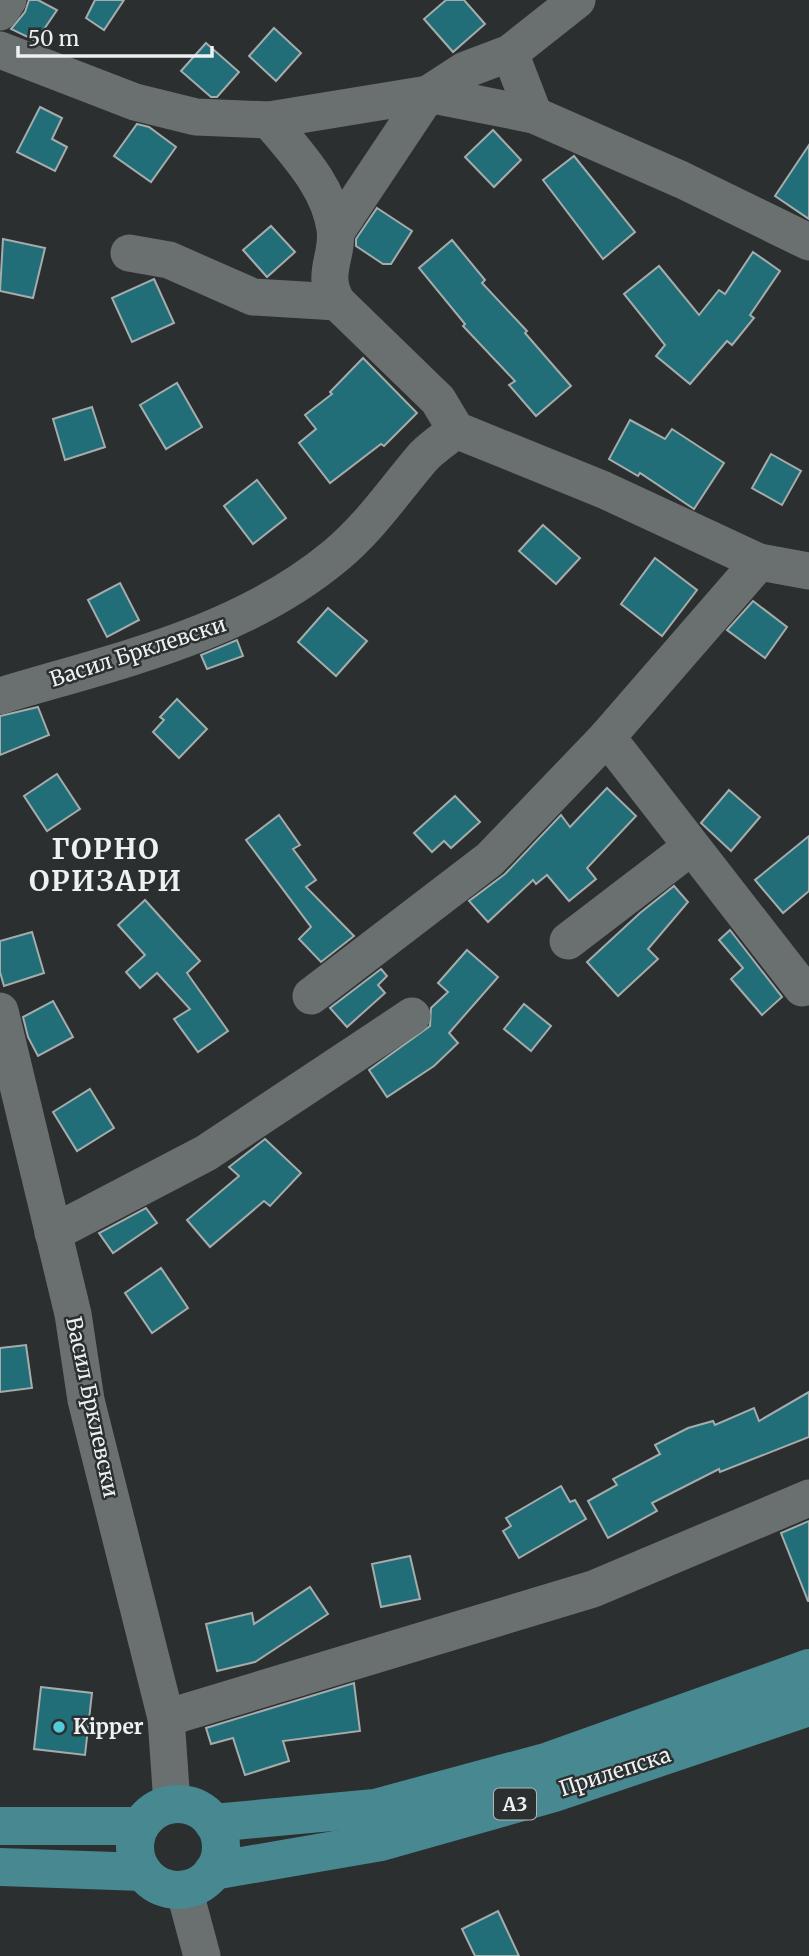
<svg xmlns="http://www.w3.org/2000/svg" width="809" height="1956" viewBox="0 0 809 1956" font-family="Merriweather,serif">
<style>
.building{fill:#216e78;stroke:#a6abab;stroke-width:2}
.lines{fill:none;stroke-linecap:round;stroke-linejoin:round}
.minor{stroke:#6a6f6f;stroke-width:37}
.major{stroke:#488890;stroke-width:38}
.poi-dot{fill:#53cbdb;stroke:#2b2f30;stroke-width:2.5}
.labels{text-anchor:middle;stroke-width:5;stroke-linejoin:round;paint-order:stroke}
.shield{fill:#2b2f30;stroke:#b4b7b7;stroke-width:2}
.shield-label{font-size:19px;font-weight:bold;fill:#eef1f1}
.street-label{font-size:21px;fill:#eef1f1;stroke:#2b2f30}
.poi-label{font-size:21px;font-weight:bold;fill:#eef1f1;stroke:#2b2f30;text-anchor:start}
.district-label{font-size:28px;font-weight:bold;letter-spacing:2px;fill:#eef1f1;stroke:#2b2f30}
</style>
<rect width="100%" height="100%" fill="#2b2f30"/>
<g class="building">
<path d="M 29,0 L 38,0 L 57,10 L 36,41 L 11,29 L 25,12 Z"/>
<path d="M 95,0 L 124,0 L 104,30 L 86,18 Z"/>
<path d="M 446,0 L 464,0 L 485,24 L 453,52 L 424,19 Z"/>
<path d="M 274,28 L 301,53 L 276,81 L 249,56 Z"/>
<path d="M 206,43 L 239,72 L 217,97 L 211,97 L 181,71 Z"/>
<path d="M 40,107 L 62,118 L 52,139 L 67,147 L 55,171 L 17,152 Z"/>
<path d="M 137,124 L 149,127 L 176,147 L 151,182 L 114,156 Z"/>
<path d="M 493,130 L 521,160 L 494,187 L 465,157 Z"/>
<path d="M 809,145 L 809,219 L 775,196 Z"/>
<path d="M 574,156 L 635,232 L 603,259 L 543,180 Z"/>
<path d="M 377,208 L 412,231 L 391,264 L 383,264 L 356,246 L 356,239 Z"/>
<path d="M 271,226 L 295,252 L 267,277 L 243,250 Z"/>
<path d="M 3,239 L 45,248 L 33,298 L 0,291 Z"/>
<path d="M 452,240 L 485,280 L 482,283 L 527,331 L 525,333 L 571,386 L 536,416 L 509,385 L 515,381 L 463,326 L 465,324 L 419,268 Z"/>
<path d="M 753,252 L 780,271 L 750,315 L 754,318 L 732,345 L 727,341 L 690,384 L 656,356 L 665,345 L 624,294 L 659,266 L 699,315 L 719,290 L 725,294 Z"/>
<path d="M 154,279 L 174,323 L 132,342 L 112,298 Z"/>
<path d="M 363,358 L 417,413 L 384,446 L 381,444 L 330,483 L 299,443 L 316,429 L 305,415 L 332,394 L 330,392 Z"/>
<path d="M 177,383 L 202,427 L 166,449 L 140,405 Z"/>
<path d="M 92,407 L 105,447 L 65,460 L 53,419 Z"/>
<path d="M 630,420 L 665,439 L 672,429 L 724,463 L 694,509 L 640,473 L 638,476 L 609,459 Z"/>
<path d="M 771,454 L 801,471 L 782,505 L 752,488 Z"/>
<path d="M 257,480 L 286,518 L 253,544 L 224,506 Z"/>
<path d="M 543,525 L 580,558 L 556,584 L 519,551 Z"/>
<path d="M 655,558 L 697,590 L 662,636 L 621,604 Z"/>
<path d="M 120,583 L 139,620 L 107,637 L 88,600 Z"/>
<path d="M 753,601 L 787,627 L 765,658 L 727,630 Z"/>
<path d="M 328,608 L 367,641 L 336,676 L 298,642 Z"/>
<path d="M 237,640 L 243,656 L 207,669 L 201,655 Z"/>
<path d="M 177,699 L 207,729 L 179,758 L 153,732 L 164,720 L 160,717 Z"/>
<path d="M 38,707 L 49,735 L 0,755 L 0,716 Z"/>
<path d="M 57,774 L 80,809 L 47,831 L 24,796 Z"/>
<path d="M 607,788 L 636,816 L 587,868 L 596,879 L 569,901 L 547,875 L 536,884 L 533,880 L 488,922 L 469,901 L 505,874 L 561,815 L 570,827 Z"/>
<path d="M 729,790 L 760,817 L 731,851 L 701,823 Z"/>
<path d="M 455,796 L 480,822 L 451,848 L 444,841 L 432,852 L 414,833 Z"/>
<path d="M 279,815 L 300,845 L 293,849 L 316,880 L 306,887 L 354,936 L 321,962 L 299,939 L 311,927 L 246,840 Z"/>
<path d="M 809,836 L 809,891 L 783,913 L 755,880 Z"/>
<path d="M 674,886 L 688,902 L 648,949 L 658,959 L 618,996 L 587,962 L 640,913 Z"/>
<path d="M 145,900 L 200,961 L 187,973 L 228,1031 L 198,1052 L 174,1019 L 190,1009 L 157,973 L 140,988 L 126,972 L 145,955 L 118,925 Z"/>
<path d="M 730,930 L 782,997 L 762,1015 L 731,979 L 743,968 L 719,940 Z"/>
<path d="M 32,932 L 44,973 L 4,986 L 0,972 L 0,941 Z"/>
<path d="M 467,950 L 498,977 L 449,1033 L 458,1043 L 434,1066 L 387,1097 L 369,1070 L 430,1026 L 431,1008 L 448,992 L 438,983 Z"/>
<path d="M 381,969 L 387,976 L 378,985 L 385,993 L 347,1027 L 330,1008 Z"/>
<path d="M 53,1001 L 73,1037 L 38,1056 L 28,1037 L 23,1017 Z"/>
<path d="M 524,1004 L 551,1026 L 531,1051 L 504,1029 Z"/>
<path d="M 90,1089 L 114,1128 L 77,1151 L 53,1112 Z"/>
<path d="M 265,1139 L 301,1173 L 270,1206 L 264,1201 L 210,1247 L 187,1220 L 239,1176 L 229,1167 Z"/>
<path d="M 146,1208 L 157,1223 L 113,1253 L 99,1233 Z"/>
<path d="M 161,1268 L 188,1308 L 152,1333 L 125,1293 Z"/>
<path d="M 26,1345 L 32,1388 L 0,1392 L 0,1348 Z"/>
<path d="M 809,1392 L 809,1437 L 720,1472 L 719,1469 L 652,1503 L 657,1511 L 608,1538 L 588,1501 L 617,1485 L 613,1479 L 660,1454 L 655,1445 L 688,1428 L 713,1421 L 715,1425 L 754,1408 L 759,1421 Z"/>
<path d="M 561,1486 L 570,1502 L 575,1500 L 586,1519 L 519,1558 L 503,1531 L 511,1526 L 506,1518 Z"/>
<path d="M 809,1521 L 809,1601 L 808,1601 L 781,1533 Z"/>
<path d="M 410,1556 L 420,1599 L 381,1607 L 372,1564 Z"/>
<path d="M 310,1587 L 328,1614 L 255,1662 L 217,1671 L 206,1624 L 252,1613 L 254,1624 Z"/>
<path d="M 354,1683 L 360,1731 L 283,1741 L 289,1761 L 245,1775 L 233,1738 L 211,1744 L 206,1728 Z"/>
<path d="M 41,1687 L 92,1693 L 85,1755 L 34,1749 Z"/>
<path d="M 498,1911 L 519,1956 L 475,1956 L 462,1929 Z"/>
</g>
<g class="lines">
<g class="minor">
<path d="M 0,12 L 8,0"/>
<path d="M 0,50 L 135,102 L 196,117 L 269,120 L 428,94 L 534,115 L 682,180 L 809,242"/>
<path d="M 510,53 L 534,115"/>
<path d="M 336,232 L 428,94 L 465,70 L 510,53 L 577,0"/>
<path d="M 129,253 L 169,260 L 253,297 L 337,302"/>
<path d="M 456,430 L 604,490 L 759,562 L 809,571"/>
<path d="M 0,696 C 116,661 240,635 335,556 C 370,527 394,491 423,457 C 432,447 445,439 456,430 L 438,400 L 337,302 C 320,273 339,257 335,229 C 329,186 296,153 269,120"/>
<path d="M 607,737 L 802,988"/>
<path d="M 568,941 L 691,847"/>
<path d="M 311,996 L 490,859 L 607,737 L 759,562"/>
<path d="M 0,1011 L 73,1314 L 86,1400 L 166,1718 L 172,1804"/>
<path d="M 53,1233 L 206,1153 L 412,1016"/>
<path d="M 166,1718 L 593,1589 L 809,1498"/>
<path d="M 184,1889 L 202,1956"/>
</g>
<g class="major">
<circle cx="178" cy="1847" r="43"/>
<path d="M 213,1823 L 375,1808 L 549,1761 L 809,1668"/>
<path d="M 0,1826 L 140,1826"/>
<path d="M 0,1867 L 143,1872"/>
<path d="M 213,1871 L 381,1842 L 554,1793 L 809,1707"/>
</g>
</g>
<circle class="poi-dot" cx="59" cy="1727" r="7"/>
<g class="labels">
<rect class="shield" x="494" y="1788.5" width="42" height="31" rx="5"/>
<g class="shield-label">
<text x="515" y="1811">A3</text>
</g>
<g class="street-label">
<text transform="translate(138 652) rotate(-18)" y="7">Васил Брклевски</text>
<text transform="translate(92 1407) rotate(78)" y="7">Васил Брклевски</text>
<text transform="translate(615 1772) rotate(-18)" y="7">Прилепска</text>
</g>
<g class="poi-label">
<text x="73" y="1734">Kipper</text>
</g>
<g class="district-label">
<text x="106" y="859">ГОРНО<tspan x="106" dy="32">ОРИЗАРИ</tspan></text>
</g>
</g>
<path d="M18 46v10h194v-10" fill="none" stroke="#eef1f1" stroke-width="3.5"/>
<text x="28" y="46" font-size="21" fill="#eef1f1" stroke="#2b2f30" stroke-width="5" paint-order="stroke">50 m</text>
</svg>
